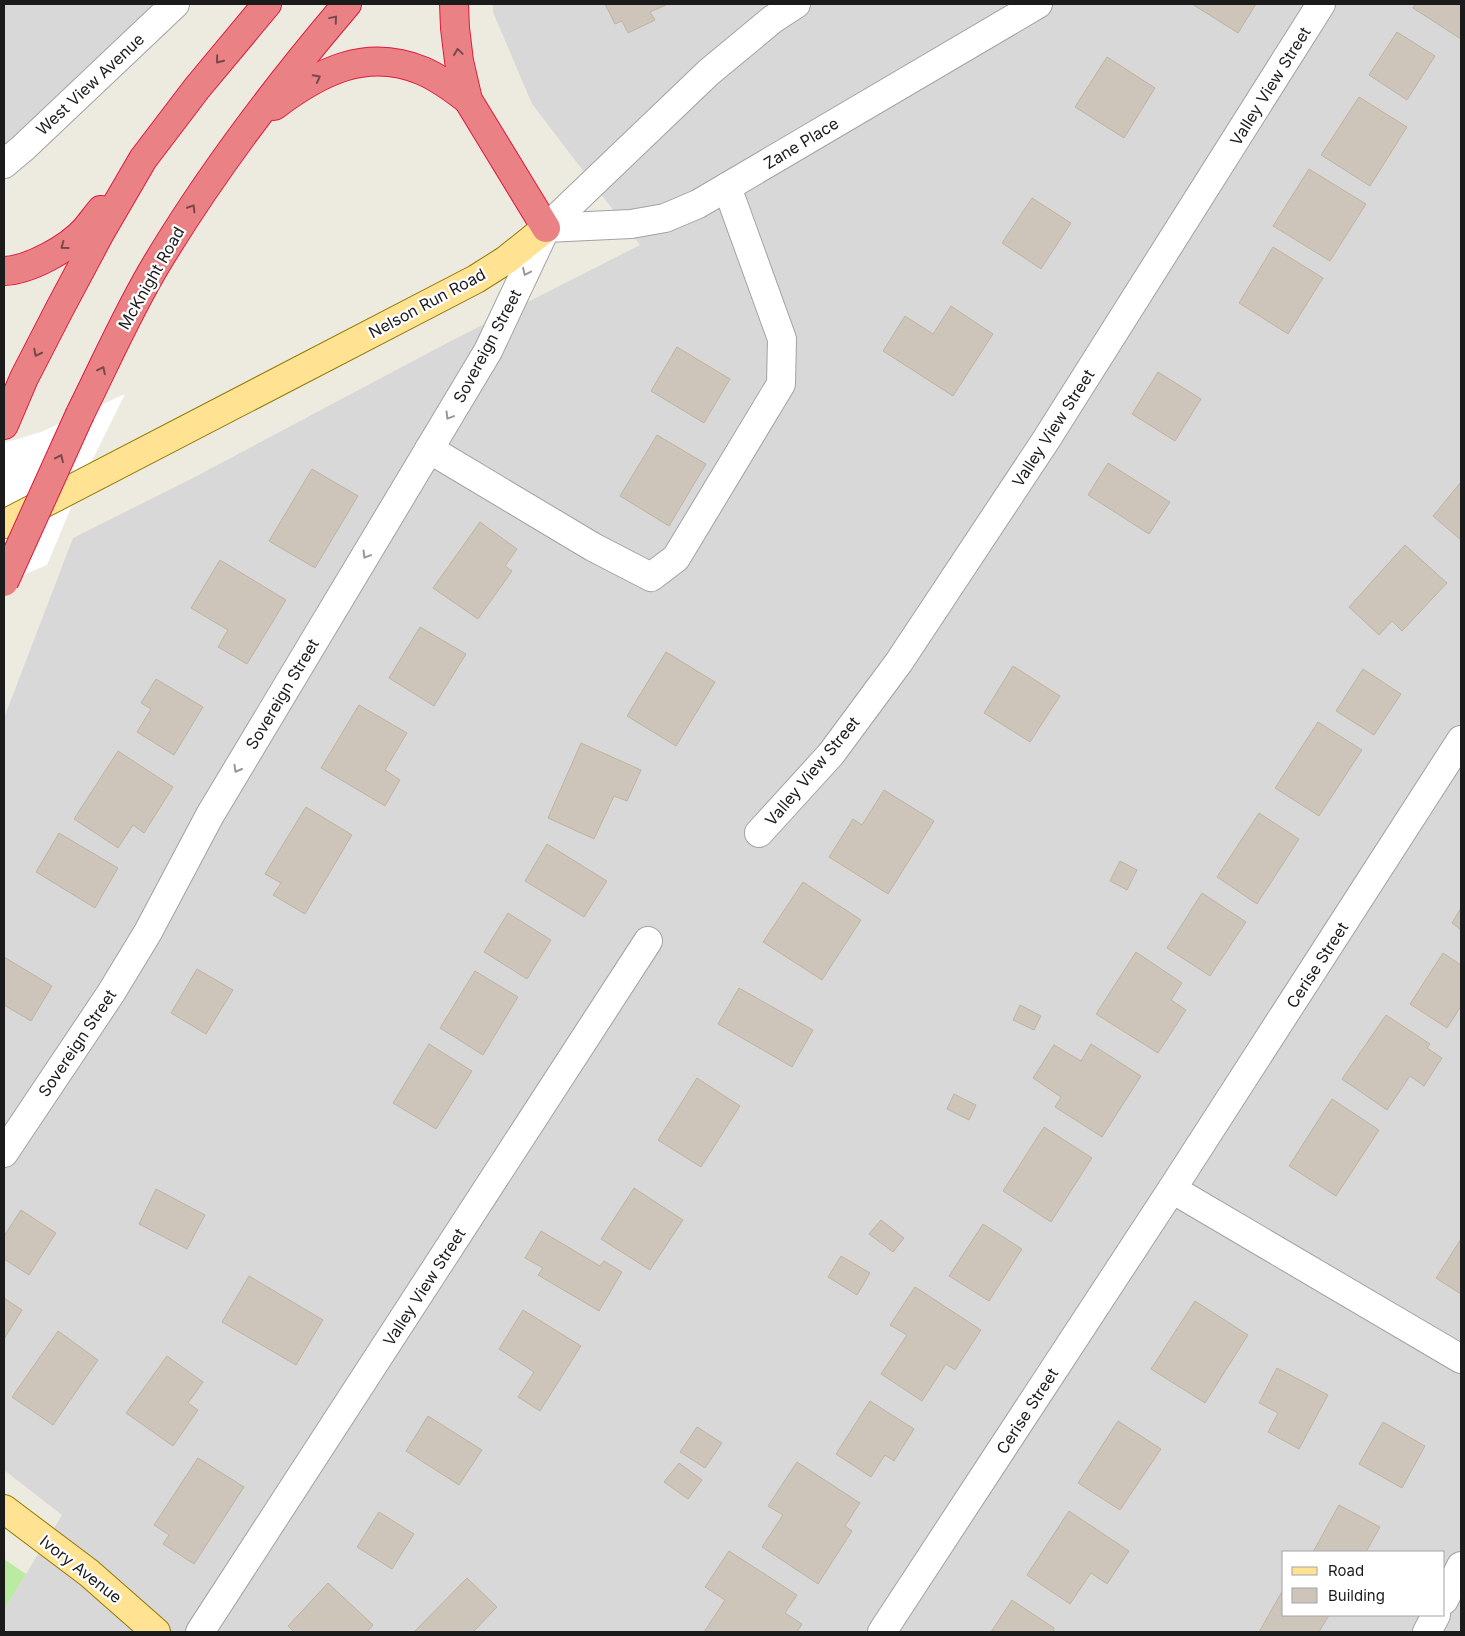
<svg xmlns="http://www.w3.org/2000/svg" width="1465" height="1636" viewBox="0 0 1465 1636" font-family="Inter,sans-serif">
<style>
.residential{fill:#d9d8d8;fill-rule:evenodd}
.grass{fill:#baeba1}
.pier{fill:#fff}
.building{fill:#cdc5b9;stroke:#bfb3a1}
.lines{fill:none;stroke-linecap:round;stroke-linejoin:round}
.minor-casing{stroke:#a2a2a2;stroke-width:30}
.major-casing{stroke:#917900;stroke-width:30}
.highway-casing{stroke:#dd1a3d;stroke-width:30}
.minor{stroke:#fff;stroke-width:28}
.major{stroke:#ffe292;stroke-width:28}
.highway{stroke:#ea8184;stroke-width:28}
.highway-bridge-casing{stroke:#dd1a3d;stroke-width:30;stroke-linecap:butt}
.highway-bridge{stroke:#ea8184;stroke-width:28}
.oneway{stroke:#78494a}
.oneway2{stroke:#989898}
.labels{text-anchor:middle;stroke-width:4.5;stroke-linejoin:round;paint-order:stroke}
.street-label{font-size:16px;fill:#1b1b1b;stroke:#fff}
</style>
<rect width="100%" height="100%" fill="#edebdf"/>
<g class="residential">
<path d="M 4,4 L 175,4 L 4,164 Z"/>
<path d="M 493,4 L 1461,4 L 1461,1632 L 4,1632 L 4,1610 L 62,1515 L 4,1470 L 4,718 L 73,538 L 191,479 L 449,342 L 640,245 L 532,104 L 493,12 ZM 1284,1552 L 1444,1552 L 1444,1615 L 1284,1615 Z"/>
</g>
<path class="grass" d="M 4,1559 L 26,1574 L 4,1610 Z"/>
<path class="pier" d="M 125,394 L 83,479 L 47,565 L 4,583 L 4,443 L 41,432 Z"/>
<g class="building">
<path d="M 605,4 L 668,4 L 650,12 L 655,20 L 628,33 L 622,21 L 615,24 Z"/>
<path d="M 1192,4 L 1256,4 L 1238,33 Z"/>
<path d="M 1415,4 L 1461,4 L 1461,39 L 1413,8 Z"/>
<path d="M 1397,32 L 1435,56 L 1407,100 L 1369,75 Z"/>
<path d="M 1107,57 L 1155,88 L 1124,138 L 1075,107 Z"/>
<path d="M 1359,97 L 1407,127 L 1370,186 L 1321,155 Z"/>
<path d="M 1309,169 L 1366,204 L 1330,261 L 1273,226 Z"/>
<path d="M 1032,198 L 1071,223 L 1041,269 L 1002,243 Z"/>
<path d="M 1273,247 L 1323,278 L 1288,334 L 1239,303 Z"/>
<path d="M 951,306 L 993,334 L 953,396 L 883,351 L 905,316 L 933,334 Z"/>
<path d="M 677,347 L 730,379 L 704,423 L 651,391 Z"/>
<path d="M 1158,372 L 1201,399 L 1175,441 L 1132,414 Z"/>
<path d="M 657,435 L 706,464 L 669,526 L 620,496 Z"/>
<path d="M 1108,463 L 1170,502 L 1149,534 L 1088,495 Z"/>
<path d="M 312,469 L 358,496 L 315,568 L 269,541 Z"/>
<path d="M 1461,482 L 1461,540 L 1433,516 Z"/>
<path d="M 480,522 L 517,549 L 505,566 L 512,571 L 478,619 L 433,588 Z"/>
<path d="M 1405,545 L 1447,583 L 1402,631 L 1392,621 L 1379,635 L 1349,607 Z"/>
<path d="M 220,560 L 286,600 L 247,664 L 218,647 L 228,630 L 191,608 Z"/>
<path d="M 420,627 L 466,654 L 434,706 L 389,678 Z"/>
<path d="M 666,652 L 715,682 L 676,746 L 627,716 Z"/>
<path d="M 1013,666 L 1060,696 L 1030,742 L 984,713 Z"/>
<path d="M 1363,669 L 1401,694 L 1374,735 L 1336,711 Z"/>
<path d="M 156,679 L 203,707 L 174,755 L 137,732 L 151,709 L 141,703 Z"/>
<path d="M 359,705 L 407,733 L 385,770 L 400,780 L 385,806 L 321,768 Z"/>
<path d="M 1318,722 L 1362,750 L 1319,816 L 1275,788 Z"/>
<path d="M 581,743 L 641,770 L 627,801 L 614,796 L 594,839 L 548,818 Z"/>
<path d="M 118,751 L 173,787 L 144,833 L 133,825 L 118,848 L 74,819 Z"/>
<path d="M 884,790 L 934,821 L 888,894 L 829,857 L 853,819 L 862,825 Z"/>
<path d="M 306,807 L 352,835 L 305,914 L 273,895 L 281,883 L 265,874 Z"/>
<path d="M 1259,813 L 1299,839 L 1257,904 L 1217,877 Z"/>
<path d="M 59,833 L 118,868 L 95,908 L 36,872 Z"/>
<path d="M 547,844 L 607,881 L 584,917 L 525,881 Z"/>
<path d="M 1120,861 L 1137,870 L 1127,890 L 1110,881 Z"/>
<path d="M 803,882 L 861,920 L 822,980 L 763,942 Z"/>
<path d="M 1202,893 L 1246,922 L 1210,976 L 1167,948 Z"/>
<path d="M 1461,908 L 1461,930 L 1452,923 Z"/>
<path d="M 508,913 L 551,940 L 527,979 L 484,952 Z"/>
<path d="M 1136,952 L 1182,983 L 1171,1000 L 1186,1010 L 1158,1053 L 1096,1014 Z"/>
<path d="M 1443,953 L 1461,965 L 1461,1006 L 1447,1028 L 1410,1004 Z"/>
<path d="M 4,957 L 52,986 L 31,1021 L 4,1005 Z"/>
<path d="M 197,969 L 233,990 L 206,1034 L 171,1013 Z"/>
<path d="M 475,971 L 518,997 L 483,1055 L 440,1028 Z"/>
<path d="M 739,988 L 813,1030 L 792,1067 L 718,1024 Z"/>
<path d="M 1020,1005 L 1041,1016 L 1034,1030 L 1013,1020 Z"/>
<path d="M 1386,1015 L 1430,1044 L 1427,1048 L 1442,1058 L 1424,1086 L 1410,1076 L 1387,1110 L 1342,1079 Z"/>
<path d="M 429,1044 L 472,1071 L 436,1129 L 393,1103 Z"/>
<path d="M 1091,1044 L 1141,1076 L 1102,1137 L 1055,1107 L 1061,1097 L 1033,1078 L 1054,1045 L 1081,1061 Z"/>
<path d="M 697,1078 L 740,1106 L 701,1167 L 658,1140 Z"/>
<path d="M 954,1094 L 976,1105 L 969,1120 L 947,1109 Z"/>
<path d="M 1332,1099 L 1379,1130 L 1336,1196 L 1289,1166 Z"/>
<path d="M 1044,1127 L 1092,1158 L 1051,1222 L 1003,1191 Z"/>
<path d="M 634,1188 L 683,1220 L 650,1270 L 601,1239 Z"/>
<path d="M 156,1189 L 205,1215 L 187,1249 L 139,1224 Z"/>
<path d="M 21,1210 L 56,1233 L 29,1275 L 4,1259 L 4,1236 Z"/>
<path d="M 881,1220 L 904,1238 L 893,1252 L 869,1234 Z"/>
<path d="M 983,1224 L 1022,1249 L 989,1301 L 949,1276 Z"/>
<path d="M 541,1231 L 600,1266 L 604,1261 L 622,1272 L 599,1311 L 538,1275 L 543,1268 L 525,1258 Z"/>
<path d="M 1461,1239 L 1461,1294 L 1436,1278 Z"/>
<path d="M 841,1256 L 870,1273 L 857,1295 L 828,1277 Z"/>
<path d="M 249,1276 L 323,1320 L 296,1365 L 222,1322 Z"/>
<path d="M 915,1287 L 981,1330 L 955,1370 L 946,1364 L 922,1401 L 881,1374 L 907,1335 L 890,1325 Z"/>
<path d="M 4,1298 L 22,1310 L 4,1339 Z"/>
<path d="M 1195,1301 L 1248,1335 L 1205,1403 L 1151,1369 Z"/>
<path d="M 523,1310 L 581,1346 L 540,1411 L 518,1397 L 534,1372 L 499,1349 Z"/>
<path d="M 58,1331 L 98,1360 L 53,1425 L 12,1397 Z"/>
<path d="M 167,1356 L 203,1382 L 188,1403 L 198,1410 L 173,1446 L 126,1413 Z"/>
<path d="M 1277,1368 L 1328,1395 L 1299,1449 L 1268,1432 L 1278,1413 L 1259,1403 Z"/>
<path d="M 870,1401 L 914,1429 L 894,1461 L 885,1455 L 871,1477 L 836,1454 Z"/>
<path d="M 428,1416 L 482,1450 L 459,1485 L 406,1451 Z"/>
<path d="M 1118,1421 L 1161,1449 L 1120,1510 L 1078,1483 Z"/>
<path d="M 1383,1422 L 1425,1446 L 1402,1488 L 1359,1464 Z"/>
<path d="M 697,1427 L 722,1443 L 705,1468 L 680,1452 Z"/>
<path d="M 198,1458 L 244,1487 L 194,1564 L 163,1544 L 169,1535 L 154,1525 Z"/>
<path d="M 797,1462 L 860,1503 L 845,1526 L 852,1531 L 818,1584 L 762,1547 L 783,1515 L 768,1506 Z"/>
<path d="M 679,1463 L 702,1480 L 688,1499 L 664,1482 Z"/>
<path d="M 1339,1505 L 1380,1527 L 1366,1552 L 1313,1552 Z"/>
<path d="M 1069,1511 L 1129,1551 L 1107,1584 L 1091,1573 L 1070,1604 L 1027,1575 Z"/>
<path d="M 379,1512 L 414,1534 L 392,1569 L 357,1547 Z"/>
<path d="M 729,1551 L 797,1595 L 785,1613 L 802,1624 L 797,1632 L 704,1632 L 725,1600 L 705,1587 Z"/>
<path d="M 467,1578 L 497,1607 L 473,1632 L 414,1632 Z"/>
<path d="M 328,1583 L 373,1625 L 367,1632 L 294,1632 L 288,1626 Z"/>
<path d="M 1284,1588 L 1284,1615 L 1329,1615 L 1319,1632 L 1259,1632 Z"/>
<path d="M 1012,1600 L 1054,1628 L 1053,1630 L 1056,1632 L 991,1632 Z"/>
</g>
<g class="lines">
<g class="minor-casing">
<g id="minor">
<path d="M 4,164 L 23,148 L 175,4"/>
<path d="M 546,228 L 631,224 L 665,218 L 698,204 L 1038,4"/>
<path d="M 429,449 L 593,547 L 651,577 L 676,558 L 781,384 L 782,339 L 727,187"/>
<path d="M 759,833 L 831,754 L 899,662 L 1046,440 L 1321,4"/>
<path d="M 4,1153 L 111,993 L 148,932 L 210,815 L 488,351 L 546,228 L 709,72 L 773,19 L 796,4"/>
<path d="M 1172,1189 L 1461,1359"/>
<path d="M 1444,1600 L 1461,1566"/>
<path d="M 200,1632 L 648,941"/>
<path d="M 882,1632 L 1172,1189 L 1461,740"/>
<path d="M 1427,1632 L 1436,1615"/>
</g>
</g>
<g class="major-casing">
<g id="major">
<path d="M 4,524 L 476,279 L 506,260 L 546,228"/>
<path d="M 4,1509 L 89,1573 L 156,1632"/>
</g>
</g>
<g class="highway-casing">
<g id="highway">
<path d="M 454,4 L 455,28 L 459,61 L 468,100 L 546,228"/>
<path d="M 274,106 C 319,72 366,47 423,71 C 439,78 454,89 468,100"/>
<path d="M 4,271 C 30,270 69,248 86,229 C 91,223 96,216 101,210"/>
<path d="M 80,414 C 105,364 128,311 157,263 C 213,170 277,86 347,4"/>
<path d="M 4,425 L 24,378 L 59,310 L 100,233 L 143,159 L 197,88 L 267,4"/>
</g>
</g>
<use href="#minor" class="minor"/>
<use href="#major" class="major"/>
<use href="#highway" class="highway"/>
<g class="highway-bridge-casing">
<path id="highway-bridge" d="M 4,582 L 80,414"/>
</g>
<use href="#highway-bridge" class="highway-bridge"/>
</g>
<defs><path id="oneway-chevron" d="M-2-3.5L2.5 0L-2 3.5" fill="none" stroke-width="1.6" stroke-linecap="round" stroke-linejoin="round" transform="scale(1.25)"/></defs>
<g class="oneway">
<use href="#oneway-chevron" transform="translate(334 19) rotate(-50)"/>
<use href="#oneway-chevron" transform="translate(458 52) rotate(-98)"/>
<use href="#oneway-chevron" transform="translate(219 60) rotate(129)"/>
<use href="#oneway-chevron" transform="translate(317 78) rotate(-28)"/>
<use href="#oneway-chevron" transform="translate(192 208) rotate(-58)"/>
<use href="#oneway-chevron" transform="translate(64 246) rotate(144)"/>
<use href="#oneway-chevron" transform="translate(37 353) rotate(117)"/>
<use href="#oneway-chevron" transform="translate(102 370) rotate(-64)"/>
<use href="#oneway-chevron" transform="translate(60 458) rotate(-65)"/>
</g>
<g class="oneway2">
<use href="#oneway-chevron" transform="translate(526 272) rotate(115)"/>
<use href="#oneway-chevron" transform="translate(449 416) rotate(121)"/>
<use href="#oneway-chevron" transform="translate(366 555) rotate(121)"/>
<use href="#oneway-chevron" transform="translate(237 769) rotate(120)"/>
</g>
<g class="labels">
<g class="street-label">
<text transform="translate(90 84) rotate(-43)" y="6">West View Avenue</text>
<text transform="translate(1270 86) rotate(-58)" y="6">Valley View Street</text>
<text transform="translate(801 143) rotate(-31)" y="6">Zane Place</text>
<text transform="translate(151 278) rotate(-60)" y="6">McKnight Road</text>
<text transform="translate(427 303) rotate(-28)" y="6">Nelson Run Road</text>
<text transform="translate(487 346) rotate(-62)" y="6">Sovereign Street</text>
<text transform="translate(1053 428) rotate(-57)" y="6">Valley View Street</text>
<text transform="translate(282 694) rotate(-59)" y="6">Sovereign Street</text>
<text transform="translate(812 771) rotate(-50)" y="6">Valley View Street</text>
<text transform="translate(1317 965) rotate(-57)" y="6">Cerise Street</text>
<text transform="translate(77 1043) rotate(-56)" y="6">Sovereign Street</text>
<text transform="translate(424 1287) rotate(-57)" y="6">Valley View Street</text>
<text transform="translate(1027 1411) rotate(-57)" y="6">Cerise Street</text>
<text transform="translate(81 1569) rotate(38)" y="6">Ivory Avenue</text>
</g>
</g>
<rect width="1465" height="1636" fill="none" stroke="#1b1b1b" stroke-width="10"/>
<rect x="1282" y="1551" width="162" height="65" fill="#ffffff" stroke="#a4a4a4"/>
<rect x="1292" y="1567" width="25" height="8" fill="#ffe292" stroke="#a4a4a4"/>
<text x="1328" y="1576" font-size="15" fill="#1b1b1b">Road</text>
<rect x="1292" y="1588" width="25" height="15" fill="#cdc5b9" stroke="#a4a4a4"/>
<text x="1328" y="1601" font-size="15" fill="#1b1b1b">Building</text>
</svg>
